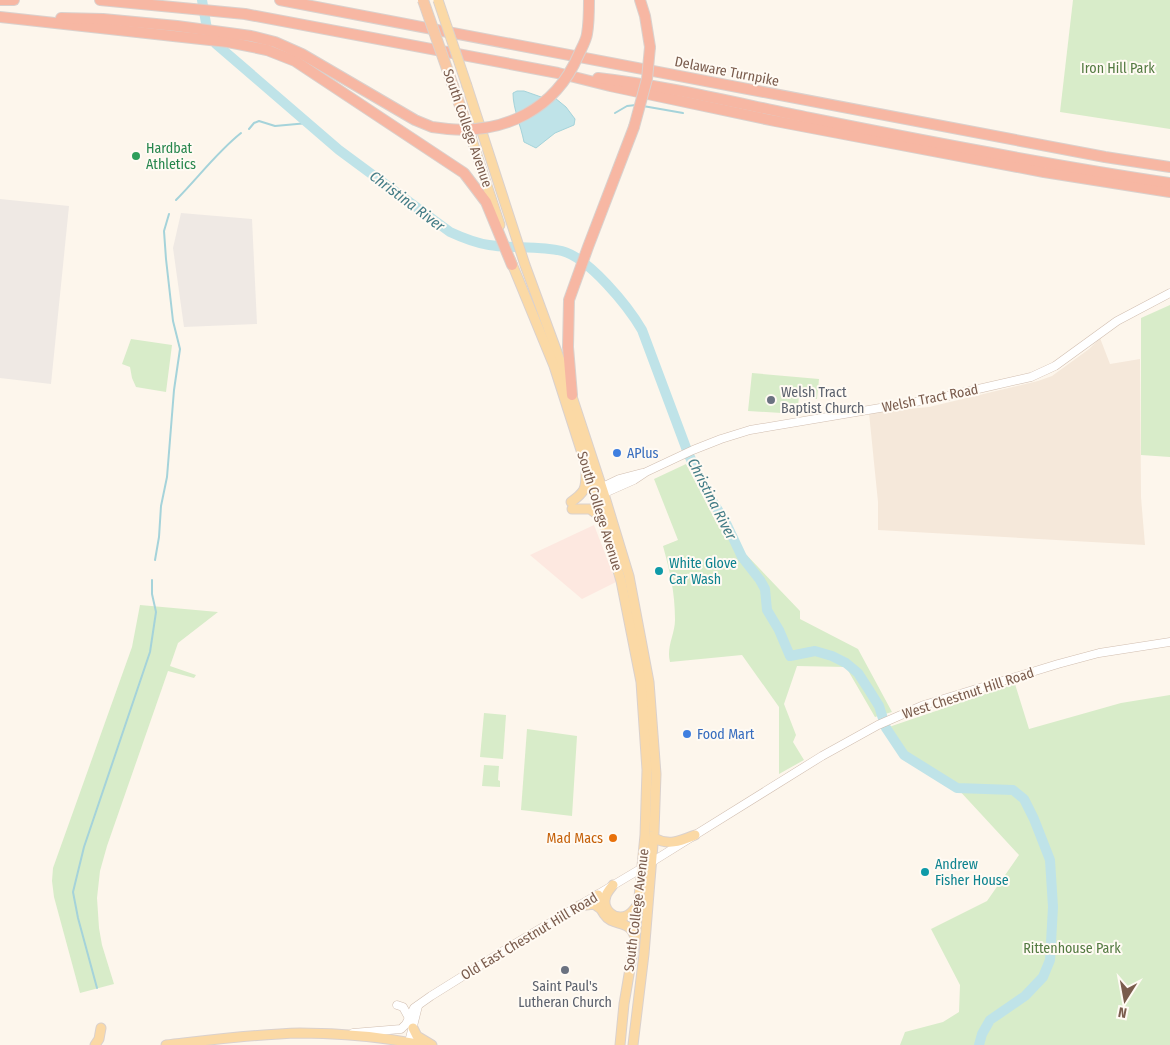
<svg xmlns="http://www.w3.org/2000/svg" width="1170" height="1045" viewBox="0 0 1170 1045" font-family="'Fira Sans Condensed',sans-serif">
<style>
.residential{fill:#f5e8da}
.commercial{fill:#fde8e0}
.industrial{fill:#efe9e4}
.green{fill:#d8ecc9}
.water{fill:#bfe3e8;stroke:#a5d3da}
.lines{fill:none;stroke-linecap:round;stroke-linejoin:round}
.stream{stroke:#a5d3da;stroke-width:2}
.river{stroke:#bfe3e8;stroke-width:10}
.tertiary-casing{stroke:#d1beb0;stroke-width:9}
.primary-casing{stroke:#dad1cd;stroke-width:11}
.trunk-casing{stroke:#dad1cd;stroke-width:12}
.motorway-casing{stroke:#dad1cd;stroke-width:12}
.tertiary{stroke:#fff;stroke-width:8}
.primary{stroke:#fbd9a5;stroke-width:9}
.trunk{stroke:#f9c8a4;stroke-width:10}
.motorway{stroke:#f7b7a3;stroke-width:10}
.primary-bridge-casing{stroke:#dad1cd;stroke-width:11;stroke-linecap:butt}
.trunk-bridge-casing{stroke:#dad1cd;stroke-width:12;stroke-linecap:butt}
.motorway-bridge-casing{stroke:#dad1cd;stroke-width:12;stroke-linecap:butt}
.primary-bridge{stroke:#fbd9a5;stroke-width:9}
.trunk-bridge{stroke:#f9c8a4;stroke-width:10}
.motorway-bridge{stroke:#f7b7a3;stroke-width:10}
.leisure-dot{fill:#2e9e5b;stroke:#fffaf3;stroke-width:2}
.worship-dot{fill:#6b7280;stroke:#fffaf3;stroke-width:2}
.shop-dot{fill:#3f7fe0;stroke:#fffaf3;stroke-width:2}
.culture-dot{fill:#0f9aa8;stroke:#fffaf3;stroke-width:2}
.food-dot{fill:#e8710a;stroke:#fffaf3;stroke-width:2}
.labels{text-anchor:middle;stroke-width:4;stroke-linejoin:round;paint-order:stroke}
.park-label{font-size:14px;fill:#537a41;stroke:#fffaf3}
.street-label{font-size:14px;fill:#7a5c4d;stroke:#fffaf3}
.leisure-label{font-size:14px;fill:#27864d;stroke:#fffaf3;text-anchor:start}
.worship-label{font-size:14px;fill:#5b616d;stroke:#fffaf3;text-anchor:start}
.shop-label{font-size:14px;fill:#366cbe;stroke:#fffaf3;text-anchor:start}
.culture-label{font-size:14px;fill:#0d838f;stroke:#fffaf3;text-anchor:start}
.food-label{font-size:14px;fill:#c56008;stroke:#fffaf3;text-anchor:end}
.water-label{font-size:15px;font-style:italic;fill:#437c86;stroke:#fffaf3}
</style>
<rect width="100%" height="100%" fill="#fdf6ec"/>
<path class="residential" d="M 1100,338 L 1110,364 L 1140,359 L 1141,497 L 1145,545 L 878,530 L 878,502 L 869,413 L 929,407 L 1038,381 L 1052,376 L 1089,349 Z"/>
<path class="commercial" d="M 594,525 L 616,582 L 582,599 L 530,555 Z"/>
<g class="industrial">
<path d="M 0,199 L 69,206 L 51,384 L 0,378 Z"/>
<path d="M 181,213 L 252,219 L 257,324 L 184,327 L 173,248 Z"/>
</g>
<g class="green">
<path d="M 1073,0 L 1170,0 L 1170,129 L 1060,112 Z"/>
<path d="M 1170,305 L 1170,457 L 1141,455 L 1141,318 Z"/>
<path d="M 131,339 L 172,345 L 166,392 L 136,387 L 132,378 L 130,367 L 122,364 Z"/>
<path d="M 752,373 L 819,379 L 817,399 L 799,397 L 797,414 L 748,411 Z"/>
<path d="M 686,464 L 717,524 L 800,611 L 800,619 L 858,649 L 892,712 L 875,717 L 846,667 L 797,666 L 784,704 L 796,735 L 793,742 L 804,760 L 779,774 L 779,707 L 742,655 L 670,662 C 666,647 675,634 675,620 C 675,592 670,572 663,546 L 678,540 L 654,479 Z"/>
<path d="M 140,605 L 218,612 L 178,643 L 170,666 L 196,675 L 194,678 L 168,671 L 107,846 L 100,871 L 97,898 L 99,928 L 102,945 L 114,984 L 80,993 L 54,897 L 52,881 L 53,868 L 132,647 Z"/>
<path d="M 1015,684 L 1029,729 L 1121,703 L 1170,695 L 1170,1045 L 900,1045 L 905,1032 L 943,1022 L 959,1012 L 960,985 L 931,929 L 987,901 L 1019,855 L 957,788 L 904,755 L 886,728 Z"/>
<path d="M 484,713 L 506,715 L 503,759 L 480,757 Z"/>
<path d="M 527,729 L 577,736 L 572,816 L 521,810 Z"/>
<path d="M 484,765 L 499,766 L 498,780 L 500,781 L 500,787 L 482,786 Z"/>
</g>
<path class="water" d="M 517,91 L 524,91 L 544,98 L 555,98 L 566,107 L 575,119 L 574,125 L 555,133 L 536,148 L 524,142 C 521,126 513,109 513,93 Z"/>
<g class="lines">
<g class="stream">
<path d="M 643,106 L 683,113"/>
<path d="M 615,113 L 627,106 L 636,105"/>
<path d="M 249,129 L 254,123 L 259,121 L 275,126 L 308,123"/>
<path d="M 176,200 C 198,178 216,153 241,133"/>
<path d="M 155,560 L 159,537 L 161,506 L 167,477 L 174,390 L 180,349 L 173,321 L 166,259 L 164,231 L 169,214"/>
<path d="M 97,988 L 78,918 L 73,892 L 84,847 L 150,652 L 156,612 L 152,594 L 152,580"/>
</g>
<path class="river" d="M 202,0 L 207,29 L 216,44 L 339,150 L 450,232 C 463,238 475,243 489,245 C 513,249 538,245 562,251 C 589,258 628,306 642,330 L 688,453 L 705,489 L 727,525 L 742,557 L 760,580 L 765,589 L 767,610 L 779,630 L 790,656 L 815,651 L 832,656 L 846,663 L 858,673 L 869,690 L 879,706 L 886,728 L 904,755 L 957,788 L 1013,790 L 1024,799 L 1034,819 L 1050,860 L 1053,907 L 1050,960 L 1043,977 L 1025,996 L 990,1020 L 982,1034 L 979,1045"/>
<g class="tertiary-casing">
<g id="tertiary">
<path d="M 596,490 L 619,479 L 642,473"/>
<path d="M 600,495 L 634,480 L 646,472 L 693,450 L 721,439 L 750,430 L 939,398 L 1031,377 L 1055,366 L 1117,321 L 1170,293"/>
<path d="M 397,1005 L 403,1007 L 409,1018"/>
<path d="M 353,1033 L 401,1029 L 406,1024 L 414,1008 L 431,996 L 508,948 L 642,868 L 822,756 L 878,725 L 924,705 L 1058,664 L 1099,653 L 1170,642"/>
<path d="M 409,1042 L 418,1006"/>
</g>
</g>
<g class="primary-casing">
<g id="primary">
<path d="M 467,86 L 525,265 L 561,363 L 604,494 L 629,576 L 649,682 L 656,774 L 654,832 L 644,954 L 633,1045"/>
<path d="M 471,137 L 500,225"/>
<path d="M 510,259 L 554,366 L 596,497 L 621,581 L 641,682 L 647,770 L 645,835 L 635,939 L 624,1004 L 620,1045"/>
<path d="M 571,502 C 585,492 586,489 586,473"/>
<path d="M 572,509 L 590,509 L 601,517"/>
<path d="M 654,838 C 669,846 680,841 695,835"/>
<path d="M 613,885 C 611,888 607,892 606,896 C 601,909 615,922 628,915 C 632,913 635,908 639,903"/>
<path d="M 598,895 C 599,901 600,909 604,914 C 613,928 630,918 635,938"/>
<path d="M 579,906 L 594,904 L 601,909"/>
<path d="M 413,1028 L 417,1036 L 432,1045"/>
<path d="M 95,1045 L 99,1039 L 101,1028"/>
<path d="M 166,1045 C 210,1040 255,1034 300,1033 C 341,1033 383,1037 423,1045"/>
</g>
</g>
<g class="trunk-casing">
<path id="trunk" d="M 453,86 L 471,137"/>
</g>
<g class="motorway-casing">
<g id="motorway">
<path d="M 0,0 L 14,0"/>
<path d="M 100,0 L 245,14 L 558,73 L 610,86 L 775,121 L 1044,172 L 1170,192"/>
<path d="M 280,0 L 1105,157 L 1170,167"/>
<path d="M 640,0 L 645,16 L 650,47"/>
<path d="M 0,17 L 228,42 L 267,50 L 295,61 L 464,173 L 486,202 L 512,265"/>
<path d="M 61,18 L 103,19 L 177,26 L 251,36 L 275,42 L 302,54 L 415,120 L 432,127 L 448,129"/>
<path d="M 598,78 C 669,86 740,104 810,118 C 929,142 1049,165 1170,183"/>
<path d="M 572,395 L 568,347 L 569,300 L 588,247 L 634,127"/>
</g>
</g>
<use href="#tertiary" class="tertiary"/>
<use href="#primary" class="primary"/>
<use href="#trunk" class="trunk"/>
<use href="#motorway" class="motorway"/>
<g class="primary-bridge-casing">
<path id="primary-bridge" d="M 438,0 L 467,86"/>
</g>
<g class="trunk-bridge-casing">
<path id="trunk-bridge" d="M 423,0 L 453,86"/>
</g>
<g class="motorway-bridge-casing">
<g id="motorway-bridge">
<path d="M 634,127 L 647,79 L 650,47"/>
<path d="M 448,129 C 505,134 555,109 578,56 C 581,49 586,41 587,34 C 589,23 589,11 589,0"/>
</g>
</g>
<use href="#primary-bridge" class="primary-bridge"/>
<use href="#trunk-bridge" class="trunk-bridge"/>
<use href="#motorway-bridge" class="motorway-bridge"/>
</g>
<circle class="leisure-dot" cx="136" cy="156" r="5"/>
<g class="worship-dot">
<circle cx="771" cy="400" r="5"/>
<circle cx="565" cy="970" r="5"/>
</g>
<g class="shop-dot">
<circle cx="617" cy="453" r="5"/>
<circle cx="687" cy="734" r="5"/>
</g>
<g class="culture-dot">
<circle cx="659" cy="571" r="5"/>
<circle cx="925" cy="872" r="5"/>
</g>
<circle class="food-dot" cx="613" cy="838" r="5"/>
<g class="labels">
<g class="park-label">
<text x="1118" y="73">Iron Hill Park</text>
<text x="1072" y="953">Rittenhouse Park</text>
</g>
<g class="street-label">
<text transform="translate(727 71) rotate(11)" y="5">Delaware Turnpike</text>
<text transform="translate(468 128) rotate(71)" y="5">South College Avenue</text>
<text transform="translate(930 398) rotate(-11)" y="5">Welsh Tract Road</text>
<text transform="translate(600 511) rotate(73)" y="5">South College Avenue</text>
<text transform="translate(968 693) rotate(-18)" y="5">West Chestnut Hill Road</text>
<text transform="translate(636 910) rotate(-83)" y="5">South College Avenue</text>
<text transform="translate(529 936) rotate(-31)" y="5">Old East Chestnut Hill Road</text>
</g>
<g class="leisure-label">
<text x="146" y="153">Hardbat<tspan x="146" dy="16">Athletics</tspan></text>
</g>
<g class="worship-label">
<text x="781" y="397">Welsh Tract<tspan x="781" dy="16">Baptist Church</tspan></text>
<text x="565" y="991" text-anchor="middle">Saint Paul's<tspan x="565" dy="16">Lutheran Church</tspan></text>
</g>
<g class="shop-label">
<text x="627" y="458">APlus</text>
<text x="697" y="739">Food Mart</text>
</g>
<g class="culture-label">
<text x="669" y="568">White Glove<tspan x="669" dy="16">Car Wash</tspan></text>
<text x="935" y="869">Andrew<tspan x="935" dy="16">Fisher House</tspan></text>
</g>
<g class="food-label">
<text x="603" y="843">Mad Macs</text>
</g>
<g class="water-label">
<text transform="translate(407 201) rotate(37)" y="5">Christina River</text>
<text transform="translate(712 499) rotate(63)" y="5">Christina River</text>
</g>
</g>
<g transform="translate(1125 1000) rotate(191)" stroke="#fffaf3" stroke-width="4" paint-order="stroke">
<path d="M0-4L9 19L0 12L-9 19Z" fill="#7a5c4d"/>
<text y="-8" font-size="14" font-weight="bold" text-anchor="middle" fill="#7a5c4d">N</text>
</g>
</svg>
